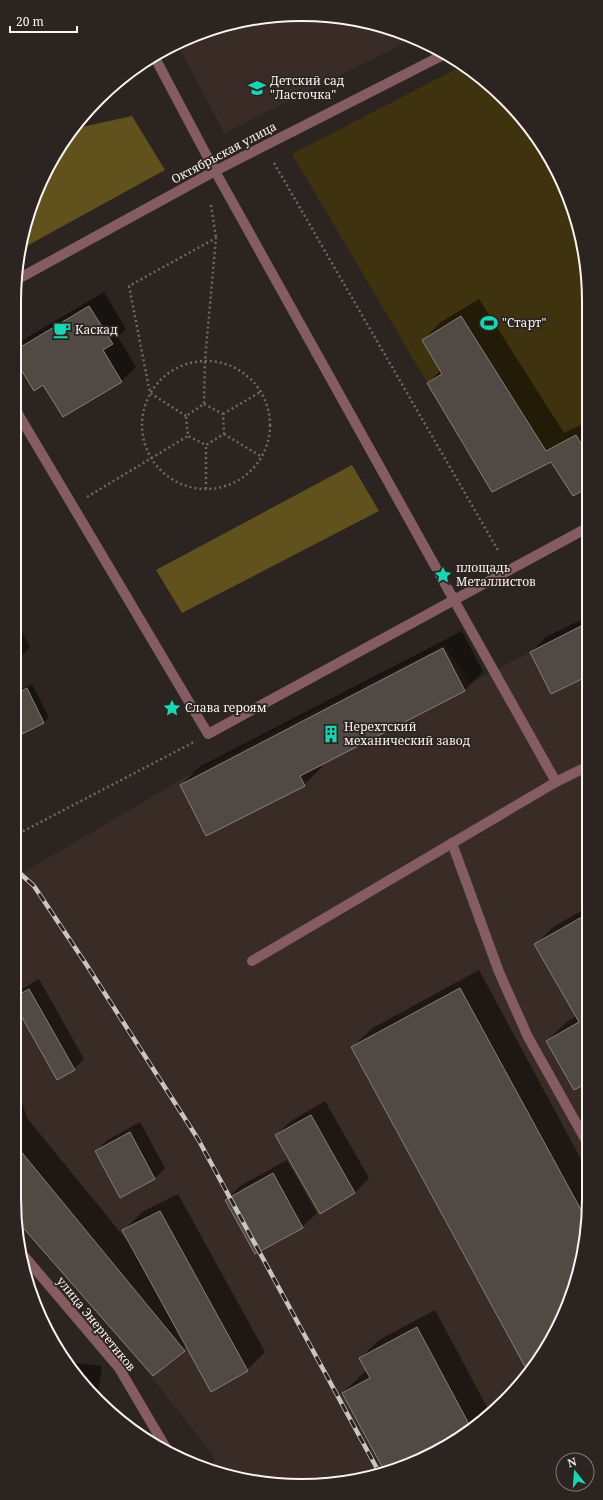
<svg xmlns="http://www.w3.org/2000/svg" width="603" height="1500" viewBox="0 0 603 1500" font-family="'Noto Serif',serif">
<style>
.built{fill:#392b26}
.green{fill:#3e330e}
.forest{fill:#61521d}
.shadow{fill:#0007}
.building{fill:#514a44;stroke:#867f78}
.lines{fill:none;stroke-linecap:round;stroke-linejoin:round}
.path{stroke:#706866;stroke-width:2.5;stroke-dasharray:2 3;stroke-linecap:butt}
.service{stroke:#855c61;stroke-width:10}
.minor{stroke:#855c61;stroke-width:10}
.rail-casing{stroke:#cbc5c2;stroke-width:4.5}
.rail{stroke:#2c2421;stroke-width:3;stroke-dasharray:9;stroke-linecap:butt}
.labels{text-anchor:middle;stroke-width:3.5;stroke-linejoin:round;paint-order:stroke}
.poi-label{font-size:12px;fill:#f9f3f1;stroke:#2c2421;text-anchor:start}
.street-label{font-size:12px;fill:#f9f3f1;stroke:#2c2421}
.rim{fill:none;stroke:#f9f3f1;stroke-width:2}
</style>
<rect width="100%" height="100%" fill="#2c2421"/>
<g class="built">
<path d="M 282,15 L 339,16 L 394,29 L 413,39 L 224,133 L 177,43 L 227,24 Z"/>
<path d="M 587,622 L 589,1199 L 574,1291 L 529,1374 L 461,1438 L 412,1464 L 358,1480 L 264,1484 L 212,1472 L 214,1457 L 151,1376 L 18,1223 L 14,1198 L 14,878 L 194,772 L 444,645 L 471,683 Z"/>
</g>
<path class="green" d="M 464,65 L 518,112 L 567,191 L 587,264 L 587,488 L 573,496 L 551,462 L 492,492 L 292,154 Z"/>
<g class="forest">
<path d="M 132,116 L 165,170 L 23,248 L 29,209 L 52,158 L 73,129 Z"/>
<path d="M 352,465 L 379,511 L 182,613 L 156,570 Z"/>
</g>
<g class="shadow">
<path d="M 104,292 L 126,329 L 118,337 L 136,367 L 121,381 L 43,384 L 14,356 L 14,351 L 26,338 Z"/>
<path d="M 479,299 L 564,433 L 587,422 L 587,487 L 573,495 L 551,460 L 428,383 L 441,370 L 423,340 L 441,322 Z"/>
<path d="M 14,450 L 23,464 L 14,473 Z"/>
<path d="M 14,616 L 30,647 L 14,663 Z"/>
<path d="M 587,617 L 588,675 L 531,652 L 546,637 Z"/>
<path d="M 462,631 L 483,672 L 465,690 L 321,764 L 322,767 L 304,785 L 181,785 L 199,767 Z"/>
<path d="M 32,684 L 49,717 L 44,722 L 14,737 L 14,693 Z"/>
<path d="M 588,907 L 589,1081 L 547,1041 L 565,1023 L 576,1016 L 535,945 L 553,927 Z"/>
<path d="M 479,970 L 589,1174 L 589,1198 L 574,1291 L 530,1373 L 353,1047 L 371,1029 Z"/>
<path d="M 39,979 L 84,1059 L 74,1069 L 14,1001 L 14,997 L 22,989 Z"/>
<path d="M 14,1077 L 27,1118 L 129,1243 L 124,1230 L 142,1212 L 178,1194 L 265,1352 L 247,1370 L 187,1347 L 153,1374 L 18,1220 L 14,1198 Z"/>
<path d="M 325,1101 L 369,1178 L 355,1193 L 320,1212 L 276,1135 L 291,1121 Z"/>
<path d="M 140,1122 L 165,1168 L 155,1178 L 120,1197 L 96,1151 L 106,1141 Z"/>
<path d="M 287,1160 L 317,1213 L 302,1227 L 255,1253 L 226,1200 L 240,1186 Z"/>
<path d="M 435,1310 L 487,1407 L 469,1425 L 438,1442 L 441,1448 L 412,1464 L 385,1472 L 343,1393 L 361,1375 L 367,1371 L 360,1358 L 379,1340 Z"/>
<path d="M 66,1362 L 102,1366 L 97,1398 L 85,1388 Z"/>
</g>
<g class="building">
<path d="M 89,306 L 113,344 L 103,350 L 122,382 L 63,417 L 43,385 L 34,391 L 14,358 L 14,351 Z"/>
<path d="M 461,316 L 546,451 L 576,435 L 587,454 L 587,488 L 573,496 L 551,462 L 492,492 L 427,383 L 442,374 L 422,340 Z"/>
<path d="M 587,623 L 588,676 L 551,694 L 530,652 Z"/>
<path d="M 443,648 L 465,691 L 300,776 L 305,786 L 206,836 L 180,785 Z"/>
<path d="M 27,688 L 44,723 L 14,738 L 14,695 Z"/>
<path d="M 582,917 L 588,928 L 589,1082 L 574,1090 L 546,1041 L 579,1022 L 534,944 Z"/>
<path d="M 460,988 L 586,1219 L 574,1291 L 529,1374 L 351,1047 Z"/>
<path d="M 29,989 L 75,1070 L 57,1080 L 14,1003 L 14,997 Z"/>
<path d="M 311,1115 L 355,1193 L 320,1214 L 275,1135 Z"/>
<path d="M 130,1132 L 155,1179 L 120,1198 L 95,1151 Z"/>
<path d="M 14,1143 L 185,1351 L 153,1376 L 18,1222 L 14,1198 Z"/>
<path d="M 273,1173 L 303,1228 L 255,1254 L 225,1200 Z"/>
<path d="M 160,1211 L 248,1371 L 211,1392 L 122,1230 Z"/>
<path d="M 417,1327 L 470,1426 L 417,1454 L 420,1460 L 412,1464 L 385,1472 L 342,1393 L 370,1378 L 359,1358 Z"/>
</g>
<g class="lines">
<g class="path">
<path d="M 274,163 L 499,552"/>
<path d="M 211,205 L 216,238"/>
<circle cx="206" cy="425" r="64"/>
<path d="M 204,404 L 223,414 L 224,434 L 206,445 L 188,436 L 186,416 Z"/>
<path d="M 223,414 L 262,391"/>
<path d="M 186,416 L 150,393 L 129,286 L 216,238 L 205,360 L 204,404"/>
<path d="M 224,434 L 262,457"/>
<path d="M 206,489 L 206,445"/>
<path d="M 87,497 L 188,436"/>
<path d="M 14,836 L 194,742"/>
</g>
<g class="service">
<path d="M 454,600 L 556,782"/>
<path d="M 452,843 L 499,972 L 528,1037 L 589,1146"/>
<path d="M 252,961 L 556,782 L 588,766"/>
</g>
<g class="minor">
<path d="M 154,56 L 215,171 L 454,600 L 587,528"/>
<path d="M 18,279 L 215,171 L 445,54"/>
<path d="M 14,407 L 208,734 L 454,600"/>
<path d="M 24,1256 L 119,1368 L 169,1453"/>
</g>
<g class="rail-casing">
<path id="rail" d="M 14,868 L 34,886 L 86,964 L 198,1139 L 380,1474"/>
</g>
<use href="#rail" class="rail"/>
</g>
<defs>
<g id="school-bare" transform="scale(1.38)"><path d="M0-5L7-2L0 1L-7-2ZM-4 1L0 2.5L4 1V4Q0 6-4 4Z" fill="#19d5b2" stroke="#2c2421" stroke-width="2.5" paint-order="stroke"/></g>
<g id="stadium-bare" transform="scale(1.38)"><path d="M0-5a6.5 5 0 1 0 0 10a6.5 5 0 1 0 0-10ZM-3.5-1.8h7v3.6h-7Z" fill="#19d5b2" stroke="#2c2421" stroke-width="2.5" paint-order="stroke"/></g>
<g id="cafe-bare" transform="scale(1.38)"><path d="M-5.5-4.5H6V0H3Q3 3.5 0 3.5H-2.5Q-5.5 3.5-5.5 0ZM3-3.2v2h1.7v-2ZM-6 4.5H4V6H-6Z" fill="#19d5b2" stroke="#2c2421" stroke-width="2.5" paint-order="stroke"/></g>
<g id="sight-bare" transform="scale(1.38)"><path d="M0-6L1.8-2.2L6-1.7L2.9 1.2L3.7 5.4L0 3.3L-3.7 5.4L-2.9 1.2L-6-1.7L-1.8-2.2Z" fill="#19d5b2" stroke="#2c2421" stroke-width="2.5" paint-order="stroke"/></g>
<g id="building-bare" transform="scale(1.38)"><path d="M-4-6H4V6H1V3H-1V6H-4ZM-2.5-4.3h1.7v1.8h-1.7ZM.8-4.3h1.7v1.8H.8ZM-2.5-1h1.7V.8h-1.7ZM.8-1h1.7V.8H.8Z" fill="#19d5b2" stroke="#2c2421" stroke-width="2.5" paint-order="stroke"/></g>
</defs>
<g fill-rule="evenodd">
<use href="#school-bare" x="257" y="88"/>
<use href="#stadium-bare" x="489" y="323"/>
<use href="#cafe-bare" x="62" y="330"/>
<use href="#sight-bare" x="443" y="575"/>
<use href="#sight-bare" x="172" y="708"/>
<use href="#building-bare" x="331" y="734"/>
</g>
<g class="labels">
<g class="poi-label">
<text x="270" y="85">Детский сад<tspan x="270" dy="14">"Ласточка"</tspan></text>
<text x="502" y="327">"Старт"</text>
<text x="75" y="334">Каскад</text>
<text x="456" y="572">площадь<tspan x="456" dy="14">Металлистов</tspan></text>
<text x="185" y="712">Слава героям</text>
<text x="344" y="731">Нерехтский<tspan x="344" dy="14">механический завод</tspan></text>
</g>
<g class="street-label">
<text transform="translate(224 153) rotate(-28)" y="4">Октябрьская улица</text>
<text transform="translate(96 1324) rotate(51)" y="4">улица Энергетиков</text>
</g>
</g>
<path d="M0 0H603V1500H0ZM301 21H302A280 280 0 0 1 582 301V1199A280 280 0 0 1 302 1479H301A280 280 0 0 1 21 1199V301A280 280 0 0 1 301 21Z" fill="#2c2421" fill-rule="evenodd"/>
<path class="rim" d="M301 21H302A280 280 0 0 1 582 301V1199A280 280 0 0 1 302 1479H301A280 280 0 0 1 21 1199V301A280 280 0 0 1 301 21Z"/>
<g transform="translate(575 1472) rotate(343)"><circle r="19" fill="#2c2421" stroke="#7e7774"/>
<path d="M0-3L7 15L0 10L-7 15Z" fill="#19d5b2"/>
<text y="-6" font-size="11" font-weight="bold" text-anchor="middle" fill="#f9f3f1">N</text>
</g>
<path d="M10 26v6h67v-6" fill="none" stroke="#f9f3f1" stroke-width="2"/>
<text x="16" y="26" font-size="12" fill="#f9f3f1" stroke="#2c2421" stroke-width="3" paint-order="stroke">20 m</text>
</svg>
